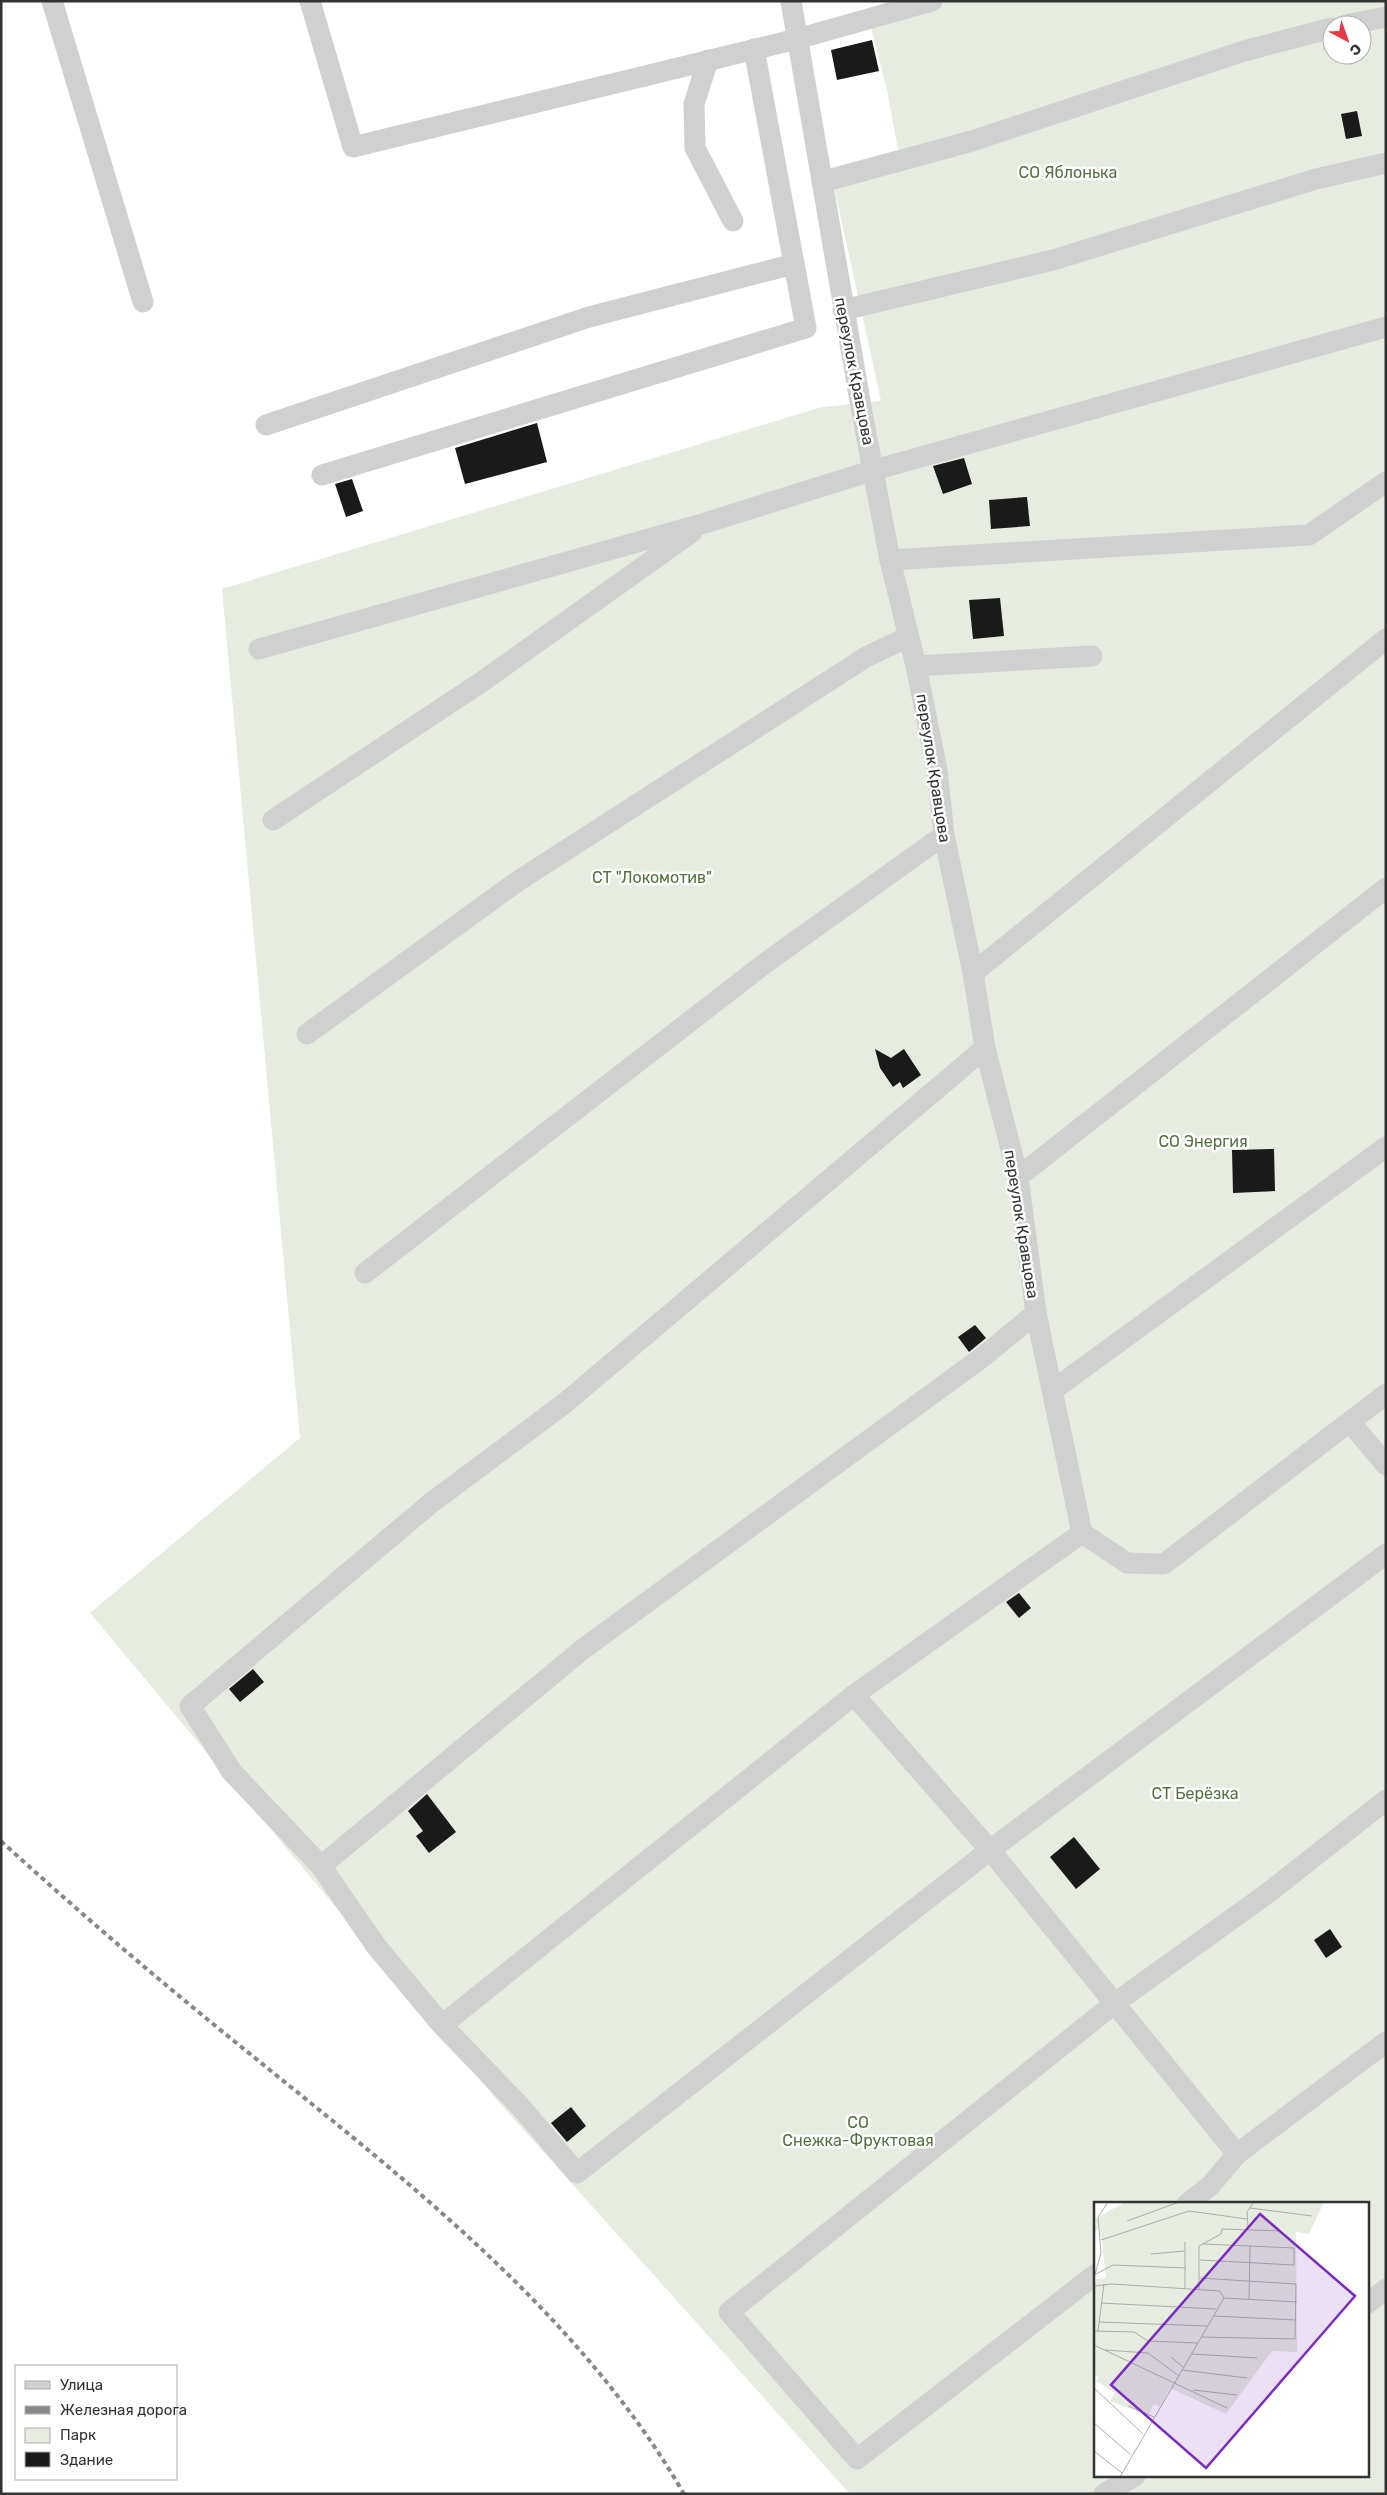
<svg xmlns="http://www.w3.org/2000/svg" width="1387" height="2495" viewBox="0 0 1387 2495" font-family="Rubik,sans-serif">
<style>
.green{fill:#e6ecdf;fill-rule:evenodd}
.building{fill:#1a1a1a}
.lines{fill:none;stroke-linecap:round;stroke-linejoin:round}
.minor{stroke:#d0d0d0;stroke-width:21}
.rail{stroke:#888;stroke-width:4;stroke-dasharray:5 4;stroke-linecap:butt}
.labels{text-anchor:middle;stroke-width:5;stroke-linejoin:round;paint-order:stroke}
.park-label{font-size:16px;fill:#56703f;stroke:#fff}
.street-label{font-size:16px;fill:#333;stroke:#fff}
.inset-road{fill:none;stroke:#adadad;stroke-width:1}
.view{fill:#7b2cbf;fill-opacity:0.15;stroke:#7b2cbf;stroke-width:2.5}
.inset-edge{fill:none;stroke:#333;stroke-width:2.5}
</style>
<rect width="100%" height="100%" fill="#fff"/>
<path class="green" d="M 917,1 L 1386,1 L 1386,2494 L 850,2494 L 496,2099 L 90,1613 L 300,1438 L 222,589 L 822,407 L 881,401 L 830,168 L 898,150 L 887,90 L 868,17 ZM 1332,25 L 1362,25 L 1362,55 L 1332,55 ZM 1096,2204 L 1368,2204 L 1368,2476 L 1096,2476 Z"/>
<g class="building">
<path d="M 872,40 L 879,71 L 837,80 L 831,50 Z"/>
<path d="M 1357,111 L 1362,136 L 1346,139 L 1341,114 Z"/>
<path d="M 537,423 L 547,462 L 465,484 L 455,448 Z"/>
<path d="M 964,458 L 972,484 L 943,494 L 933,466 Z"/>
<path d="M 352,479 L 363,511 L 346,517 L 335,484 Z"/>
<path d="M 1027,497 L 1030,526 L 991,529 L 989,500 Z"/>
<path d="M 1000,598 L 1004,636 L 973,639 L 969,600 Z"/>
<path d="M 875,1049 L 891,1058 L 904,1049 L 921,1075 L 903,1088 L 900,1082 L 893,1087 L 880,1068 Z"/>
<path d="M 1274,1149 L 1275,1191 L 1233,1193 L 1232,1150 Z"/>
<path d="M 975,1325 L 986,1338 L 969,1352 L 958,1337 Z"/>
<path d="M 1019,1593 L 1031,1608 L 1019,1618 L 1006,1602 Z"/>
<path d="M 253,1669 L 264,1682 L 240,1702 L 229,1689 Z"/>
<path d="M 427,1794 L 456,1832 L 429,1853 L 416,1836 L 423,1831 L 408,1811 Z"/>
<path d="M 1074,1837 L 1100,1869 L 1076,1889 L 1050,1857 Z"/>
<path d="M 1330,1929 L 1342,1947 L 1326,1958 L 1314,1940 Z"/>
<path d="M 571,2107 L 586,2126 L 567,2142 L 551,2123 Z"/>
</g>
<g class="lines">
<g class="minor">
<path d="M 52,1 L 143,302"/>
<path d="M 310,1 L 353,147 L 797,39 L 932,1"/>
<path d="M 791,1 L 861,407 L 890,560 L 916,666 L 937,770 L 944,835 L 973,973 L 985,1048 L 1018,1177 L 1036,1313 L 1082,1533"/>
<path d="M 1345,25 L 1386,17"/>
<path d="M 708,60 L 694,104 L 695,148 L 733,221"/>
<path d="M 822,182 L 972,141 L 1244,51 L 1332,28"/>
<path d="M 843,310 L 1053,260 L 1316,179 L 1386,163"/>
<path d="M 266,425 L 589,317 L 794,264"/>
<path d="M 322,475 L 806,328 L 754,49"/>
<path d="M 890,560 L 1309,535 L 1386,482"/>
<path d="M 259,649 L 705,523 L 874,470 L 1386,327"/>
<path d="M 916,666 L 1092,656"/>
<path d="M 273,820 L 483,681 L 692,532"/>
<path d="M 973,973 L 1386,639"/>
<path d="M 307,1034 L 518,881 L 866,657 L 908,637"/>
<path d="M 985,1048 L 565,1403 L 431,1503 L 190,1706 L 232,1772 L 321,1866 L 376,1946 L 442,2025 L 519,2105 L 577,2173 L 990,1850 L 1386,1554"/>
<path d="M 1018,1177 L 1386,888"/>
<path d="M 365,1273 L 764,964 L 944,835"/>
<path d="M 1053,1390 L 1386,1147"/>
<path d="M 1350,1422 L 1386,1465"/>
<path d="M 1082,1533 L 1127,1563 L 1164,1564 L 1386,1394"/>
<path d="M 854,1695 L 990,1850 L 1237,2154"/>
<path d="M 321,1866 L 583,1649 L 984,1356 L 1036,1313"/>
<path d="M 442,2025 L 854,1695 L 1082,1533"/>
<path d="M 1187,2204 L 1210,2186 L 1237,2154 L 1386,2042"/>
<path d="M 1096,2274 L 857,2459 L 729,2312 L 1115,2003 L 1268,1893 L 1386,1800"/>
<path d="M 1368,2303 L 1386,2289"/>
<path d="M 1104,2494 L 1135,2476"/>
</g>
<path class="rail" d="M 1,1841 C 83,1916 168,1988 255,2058 C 412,2185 581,2316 684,2494"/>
</g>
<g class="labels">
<g class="park-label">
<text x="1068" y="178">СО Яблонька</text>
<text x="652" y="883">СТ "Локомотив"</text>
<text x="1203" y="1147">СО Энергия</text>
<text x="1195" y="1799">СТ Берёзка</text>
<text x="858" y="2128">СО<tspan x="858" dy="18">Снежка-Фруктовая</tspan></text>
</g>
<g class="street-label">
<text transform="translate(855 371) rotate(79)" y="6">переулок Кравцова</text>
<text transform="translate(934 768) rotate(81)" y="6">переулок Кравцова</text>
<text transform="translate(1022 1224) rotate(81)" y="6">переулок Кравцова</text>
</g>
</g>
<g transform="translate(1094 2202)">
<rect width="275" height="275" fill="#fff"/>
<path d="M 31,0 L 230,0 L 215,32 L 202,30 L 203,150 L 178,149 L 132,212 L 76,186 L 66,205 L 60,202 L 54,213 L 16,199 L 21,191 L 2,179 L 5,175 L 0,172 L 0,82 L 3,77 L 12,76 L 8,39 L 5,27 L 0,29 L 0,20 L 4,27 L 1,17 Z" fill="#e6ecdf"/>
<path class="inset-road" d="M 156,6 L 218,14M 33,19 L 85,0M 154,26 L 153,10 L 160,0M 7,38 L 95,9 L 153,17M 91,40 L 91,87M 57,52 L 91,49M 106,58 L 200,63 L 200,46 L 109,42M 2,72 L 19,63 L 92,66M 0,76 L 7,51 L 4,15 L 14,0M 105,76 L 202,82 L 201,137 L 107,135M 0,84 L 18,82 L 126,89 L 130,96M 105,87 L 105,44 L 127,32 L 128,27 L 187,29M 130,96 L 203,100M 155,98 L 156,44M 7,101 L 122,107M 120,114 L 202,118M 5,120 L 113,124M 0,129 L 40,130 L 54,139 L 103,141M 4,129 L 10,82M 0,143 L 133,206M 11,148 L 54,151 L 85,174M 98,152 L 163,156M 77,155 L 89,165M 88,168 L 153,176M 0,186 L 49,232M 99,188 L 143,193M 34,204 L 60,215M 0,221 L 37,253M 0,249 L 28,271M 26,275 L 130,96"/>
<path class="view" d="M 166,12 L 261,94 L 112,266 L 17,183 Z"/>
<rect width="275" height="275" class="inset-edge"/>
</g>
<rect width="1387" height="2495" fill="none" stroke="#333333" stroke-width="5"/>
<rect x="15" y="2365" width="162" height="115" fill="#ffffff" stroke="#adadad"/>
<rect x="25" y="2381" width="25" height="8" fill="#d0d0d0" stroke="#adadad"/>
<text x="60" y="2390" font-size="15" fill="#333333">Улица</text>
<rect x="25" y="2406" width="25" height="8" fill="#888888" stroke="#adadad"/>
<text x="60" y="2415" font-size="15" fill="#333333">Железная дорога</text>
<rect x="25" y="2428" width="25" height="15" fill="#e6ecdf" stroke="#adadad"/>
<text x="60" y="2440" font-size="15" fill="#333333">Парк</text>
<rect x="25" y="2452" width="25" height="15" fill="#1a1a1a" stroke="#adadad"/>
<text x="60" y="2465" font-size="15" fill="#333333">Здание</text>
<g transform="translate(1347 40) rotate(139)"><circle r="24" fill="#ffffff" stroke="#adadad"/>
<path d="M0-4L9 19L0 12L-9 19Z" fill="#e63946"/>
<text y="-8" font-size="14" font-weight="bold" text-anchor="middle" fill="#333333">С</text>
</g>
</svg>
